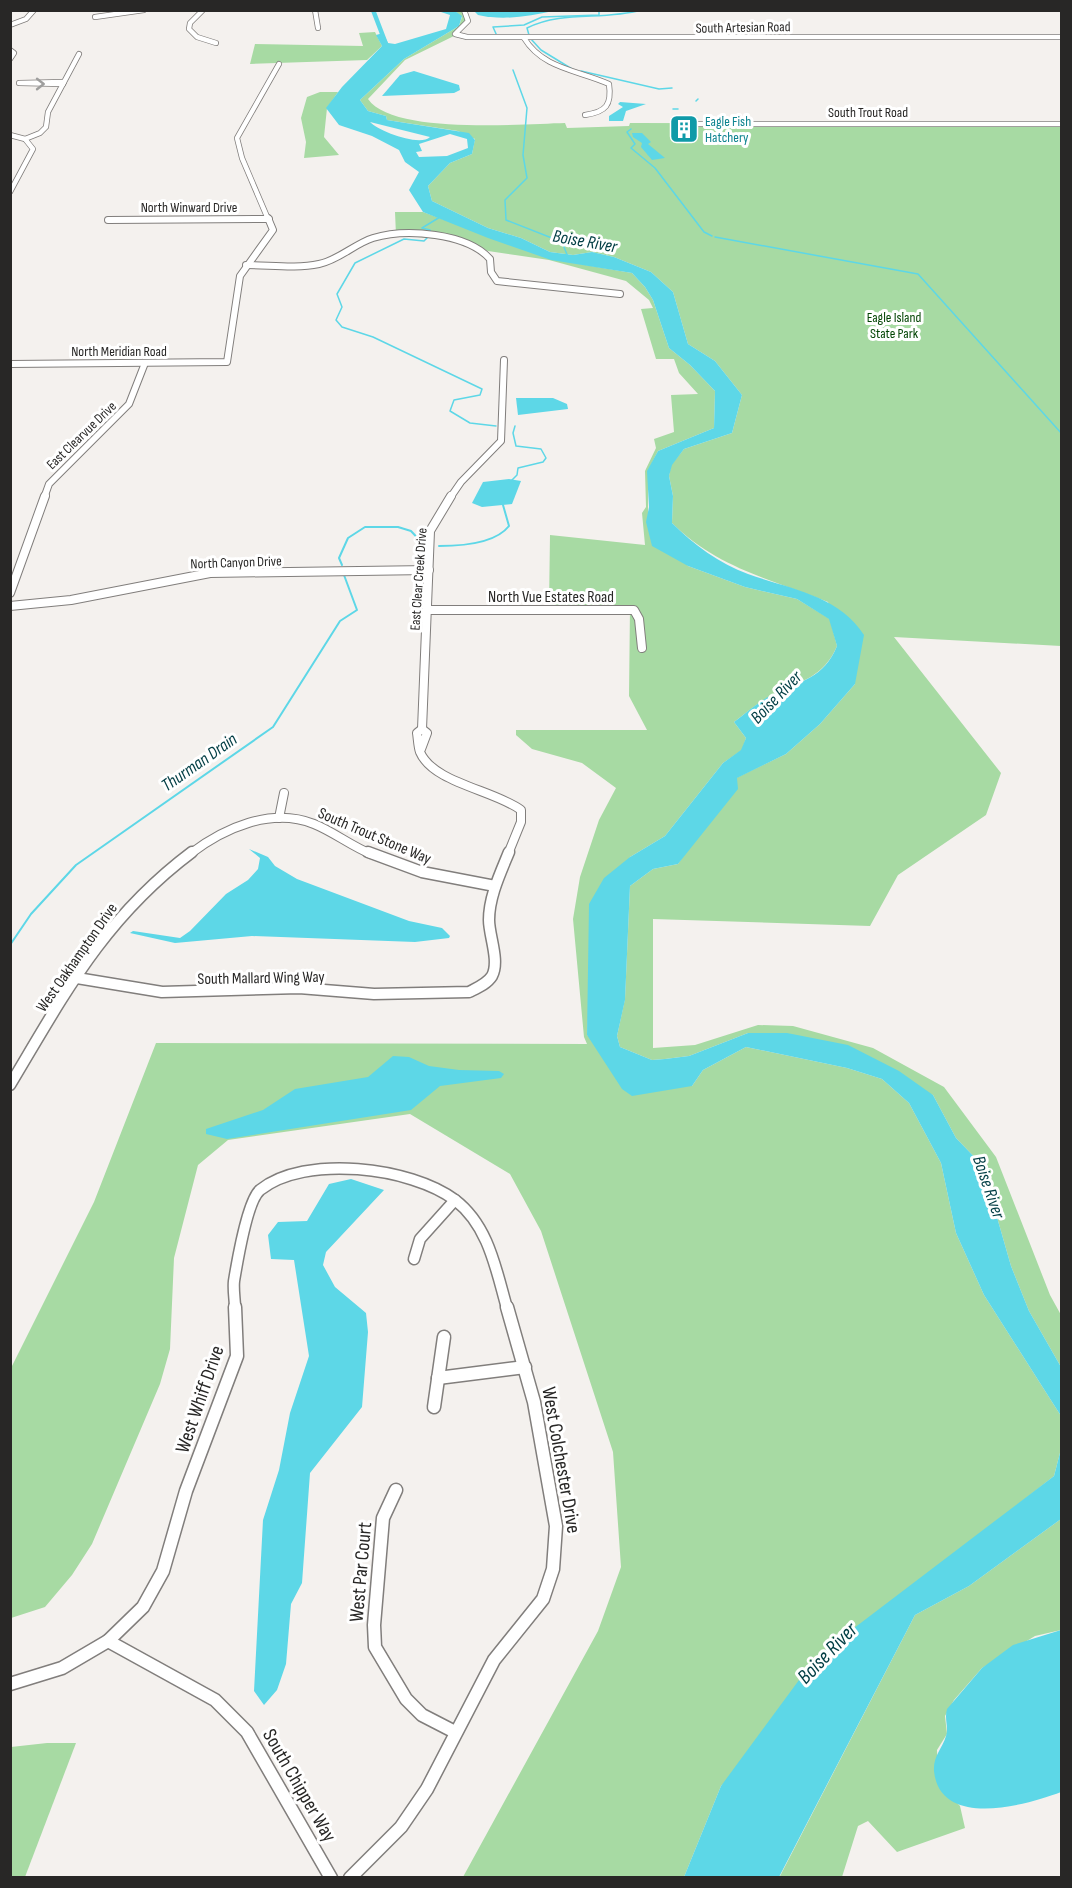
<svg xmlns="http://www.w3.org/2000/svg" width="1072" height="1888" viewBox="0 0 1072 1888" font-family="'Sofia Sans Condensed',sans-serif">
<style>
.green{fill:#a7daa3}
.water{fill:#5dd7e7;fill-rule:evenodd}
.lines{fill:none;stroke-linecap:round;stroke-linejoin:round}
.stream-far1{stroke:#5dd7e7;stroke-width:1.5}
.stream{stroke:#5dd7e7;stroke-width:2}
.canal{stroke:#5dd7e7;stroke-width:4.5}
.minor-far4-casing{stroke:#817e7c;stroke-width:6}
.minor-far3-casing{stroke:#817e7c;stroke-width:8}
.minor-far2-casing{stroke:#817e7c;stroke-width:10}
.minor-far1-casing{stroke:#817e7c;stroke-width:13}
.minor-casing{stroke:#817e7c;stroke-width:15}
.minor-far4{stroke:#fff;stroke-width:4.5}
.minor-far3{stroke:#fff;stroke-width:6}
.minor-far2{stroke:#fff;stroke-width:8}
.minor-far1{stroke:#fff;stroke-width:10}
.minor{stroke:#fff;stroke-width:12}
.oneway{stroke:#9e9e9d}
.labels{text-anchor:middle;stroke-width:6;stroke-linejoin:round;paint-order:stroke}
.far-street-label{font-size:14px;fill:#282726;stroke:#fff}
.far-culture-label{font-size:14px;fill:#0d838f;stroke:#fff;text-anchor:start}
.far-park-label{font-size:14px;fill:#024403;stroke:#fff}
.street-label{font-size:16px;fill:#282726;stroke:#fff}
.water-label{font-size:18px;font-style:italic;fill:#013d44;stroke:#fff}
.near-street-label{font-size:20px;fill:#282726;stroke:#fff}
.near-water-label{font-size:21px;font-style:italic;fill:#013d44;stroke:#fff}
</style>
<rect width="100%" height="100%" fill="#f4f1ee"/>
<g class="green">
<path d="M 464,10 L 468,21 L 456,35 L 405,60 L 368,99 C 393,135 522,124 565,123 L 567,128 L 629,126 L 630,123 L 1061,124 L 1061,646 L 894,637 L 1001,773 L 986,815 L 898,875 L 870,926 L 653,919 L 653,1048 L 695,1045 L 758,1025 L 793,1026 L 873,1048 L 944,1087 L 996,1157 L 1050,1295 L 1061,1315 L 1061,1367 L 1029,1311 L 1011,1266 L 982,1165 L 956,1138 L 933,1095 L 748,1033 L 689,1056 L 665,1059 L 652,1060 L 620,1047 L 617,1036 L 625,999 L 630,886 L 653,869 L 678,864 L 736,778 L 786,754 L 820,724 L 855,684 L 828,602 C 771,579 717,568 672,523 L 673,496 L 669,476 L 671,465 L 684,449 L 732,433 L 742,395 L 715,361 L 688,344 L 673,292 L 651,272 L 614,257 L 592,252 L 573,255 L 550,252 L 521,238 L 488,228 L 432,201 L 428,186 L 450,163 L 472,154 L 475,139 L 458,131 L 387,120 L 386,116 L 368,111 L 360,100 L 404,59 L 459,26 L 462,17 L 455,11 Z"/>
<path d="M 375,32 L 382,46 L 367,60 L 250,64 L 255,44 L 363,46 L 359,33 Z"/>
<path d="M 320,92 L 338,92 L 327,108 L 324,137 L 339,155 L 304,158 L 306,142 L 301,118 L 307,97 Z"/>
<path d="M 395,212 L 423,212 L 551,259 L 632,273 L 645,287 L 653,300 L 669,348 L 690,365 L 715,391 L 714,428 L 658,451 L 648,471 L 648,512 L 688,566 L 745,587 L 797,599 L 830,619 L 837,646 C 824,677 801,681 773,695 C 759,701 746,713 734,722 L 746,738 L 742,750 L 723,763 L 665,836 L 630,857 L 590,987 L 587,1035 L 692,1086 L 703,1070 L 746,1047 L 847,1068 L 882,1079 L 909,1103 L 941,1163 L 956,1233 L 984,1295 L 1061,1416 L 1061,1449 L 1054,1476 L 978,1536 L 721,1786 L 684,1877 L 463,1877 L 598,1631 L 621,1567 L 613,1452 L 541,1231 L 510,1174 L 410,1114 L 228,1140 L 198,1165 L 174,1258 L 170,1349 L 160,1384 L 92,1544 L 72,1575 L 45,1607 L 11,1618 L 10,1370 L 94,1202 L 156,1043 L 587,1044 L 584,1037 L 573,919 L 580,877 L 599,820 L 616,788 L 582,763 L 532,749 L 516,735 L 516,730 L 647,730 L 629,696 L 630,607 L 549,606 L 550,535 L 645,545 L 642,513 L 646,507 L 645,471 L 656,448 L 654,439 L 674,432 L 671,395 L 698,394 L 679,373 L 674,359 L 656,359 L 641,309 L 653,308 L 649,300 L 626,281 L 549,260 L 488,251 L 471,242 L 396,235 Z"/>
<path d="M 1061,1519 L 1061,1630 L 1035,1636 L 982,1668 L 954,1700 L 945,1716 L 947,1734 L 937,1750 L 938,1783 L 960,1806 L 965,1828 L 897,1852 L 868,1821 L 858,1826 L 842,1877 L 779,1878 L 915,1615 L 969,1586 Z"/>
<path d="M 47,1743 L 76,1743 L 25,1877 L 11,1877 L 11,1747 Z"/>
</g>
<g class="water">
<path d="M 438,11 L 455,11 L 462,16 L 459,26 L 404,59 L 360,100 L 368,111 L 386,116 L 387,120 L 469,133 L 475,140 L 472,154 L 450,163 L 428,186 L 432,201 L 488,228 L 521,238 L 550,252 L 573,255 L 592,252 L 614,257 L 651,272 L 673,292 L 688,344 L 715,361 L 742,395 L 732,433 L 684,449 L 672,465 L 669,476 L 673,496 L 672,523 C 693,544 720,564 748,574 C 789,589 839,595 864,635 L 855,684 L 820,724 L 786,754 L 737,778 L 738,789 L 678,864 L 653,869 L 630,886 L 625,1000 L 617,1036 L 620,1047 L 652,1060 L 665,1059 L 689,1056 L 748,1033 L 787,1033 L 848,1045 L 899,1071 L 933,1095 L 956,1138 L 982,1165 L 1011,1266 L 1029,1311 L 1061,1367 L 1061,1416 L 984,1295 L 956,1233 L 941,1163 L 909,1103 L 882,1079 L 847,1068 L 746,1047 L 703,1070 L 692,1086 L 632,1096 L 622,1089 L 587,1035 L 589,904 L 604,878 L 630,857 L 665,836 L 723,763 L 741,750 L 746,738 L 734,722 C 746,713 759,701 772,695 C 801,681 824,678 837,646 L 829,619 L 797,599 L 745,587 L 688,566 L 652,546 L 646,522 L 649,507 L 647,471 L 658,451 L 714,428 L 715,391 L 690,365 L 669,348 L 653,300 L 645,287 L 632,273 L 551,260 L 488,238 L 423,212 L 409,190 L 419,172 L 405,162 L 399,150 L 372,136 L 339,125 L 326,108 L 342,87 L 382,46 L 376,35 L 383,33 L 388,43 L 395,44 L 446,29 L 450,15 ZM 370,122 L 430,137 C 420,147 378,131 370,122 ZM 450,134 L 467,139 L 468,148 L 447,156 L 419,157 L 416,152 L 422,151 L 419,144 Z"/>
<path d="M 474,11 L 553,11 C 530,16 504,21 478,15 Z"/>
<path d="M 414,71 L 459,85 L 460,90 L 454,93 L 382,96 L 400,75 Z"/>
<path d="M 620,102 L 646,104 L 626,111 L 623,121 L 609,121 L 609,116 L 623,107 L 618,104 Z"/>
<path d="M 632,133 L 642,133 L 651,142 L 648,144 L 665,158 L 652,160 L 641,147 L 642,143 L 633,137 Z"/>
<path d="M 516,398 L 553,398 L 567,404 L 568,409 L 518,415 Z"/>
<path d="M 509,479 L 521,481 L 512,504 L 482,507 L 472,503 L 483,482 Z"/>
<path d="M 249,849 L 268,857 L 275,866 L 297,879 L 409,921 L 442,928 L 450,936 L 449,938 L 415,942 L 252,936 L 175,943 L 130,933 L 133,931 L 180,938 L 190,931 L 226,894 L 248,880 L 258,869 L 260,858 Z"/>
<path d="M 393,1056 L 409,1057 L 429,1066 L 459,1070 L 499,1071 L 504,1074 L 501,1078 L 440,1086 L 411,1110 L 227,1139 L 206,1134 L 206,1129 L 263,1110 L 295,1089 L 368,1077 Z"/>
<path d="M 351,1179 L 384,1190 L 326,1252 L 323,1265 L 335,1287 L 366,1313 L 368,1332 L 362,1407 L 310,1473 L 302,1583 L 291,1604 L 286,1664 L 277,1690 L 264,1705 L 254,1691 L 263,1520 L 279,1470 L 290,1413 L 309,1356 L 294,1260 L 271,1259 L 268,1235 L 278,1222 L 307,1221 L 329,1184 Z"/>
<path d="M 1061,1449 L 1061,1519 L 969,1586 L 915,1615 L 779,1877 L 684,1877 L 721,1786 L 816,1657 L 1054,1476 Z"/>
<path d="M 1061,1630 L 1061,1792 C 1027,1805 940,1830 934,1771 C 933,1756 942,1749 946,1736 C 949,1728 944,1719 947,1709 L 982,1668 L 1013,1645 Z"/>
</g>
<g class="lines">
<g class="stream-far1">
<path d="M 529,35 L 527,28 C 563,10 603,21 641,10"/>
<path d="M 497,36 L 493,27 L 524,25 L 542,17 L 599,15 L 599,10"/>
<path d="M 531,39 L 541,50 L 572,69"/>
<path d="M 513,70 L 527,108 L 523,155 L 527,178 L 505,200 L 506,220 L 562,242 L 568,257"/>
<path d="M 581,71 L 659,89 L 672,88"/>
<path d="M 696,101 L 698,99"/>
<path d="M 673,109 L 678,109"/>
<path d="M 631,129 L 627,132 L 635,144 L 631,148 L 655,168 L 704,232 L 712,236"/>
<path d="M 440,217 L 422,228 L 430,230 L 431,234 L 424,241 L 404,239 L 355,263 L 337,294 L 342,307 L 336,320 L 342,327 L 373,337 L 482,389 L 480,395 L 454,400 L 450,411 L 470,423 L 496,426"/>
<path d="M 715,237 L 918,274 L 1062,434"/>
<path d="M 510,482 L 517,475 L 518,468 L 543,462 L 546,458 L 541,449 L 516,446 L 513,433 L 515,426"/>
</g>
<g class="stream">
<path d="M 439,546 C 461,546 495,544 509,526 L 503,505"/>
<path d="M 342,565 L 339,558 L 348,538 L 365,527 L 398,527 L 411,531 L 424,545"/>
<path d="M 10,945 L 31,914 L 76,865 L 273,727 L 340,621 L 357,610 L 344,575"/>
</g>
<path class="canal" d="M 373,10 L 386,44"/>
<g class="minor-far4-casing">
<g id="minor-far4">
<path d="M 203,10 L 190,23 L 189,29 L 197,37 L 216,43"/>
<path d="M 315,10 L 318,28"/>
<path d="M 464,10 L 468,21 L 455,34 L 467,37 L 1062,37"/>
<path d="M 95,17 L 144,10"/>
<path d="M 10,25 L 26,19 L 34,10"/>
<path d="M 524,38 C 543,69 578,70 609,84 C 612,105 606,112 585,115"/>
<path d="M 10,50 L 14,53 L 10,59"/>
<path d="M 63,84 L 19,83 L 64,82"/>
<path d="M 674,124 L 1062,124"/>
<path d="M 10,135 L 25,139"/>
<path d="M 10,192 L 33,149 L 25,139 L 40,133 L 46,127 L 48,112 L 79,54"/>
<path d="M 246,219 L 269,219"/>
<path d="M 268,219 L 242,158 L 237,138 L 279,64"/>
</g>
</g>
<g class="minor-far3-casing">
<g id="minor-far3">
<path d="M 108,220 L 269,219"/>
<path d="M 246,265 C 270,265 296,269 319,264 C 339,260 354,244 373,238 C 406,228 467,233 490,259 L 491,272 L 497,281 L 620,294"/>
<path d="M 10,364 L 227,362 L 240,276 L 273,230 L 268,218"/>
<path d="M 44,498 L 49,484 L 129,404 L 145,363"/>
<path d="M 450,498 L 461,482 L 501,441 L 504,360"/>
</g>
</g>
<g class="minor-far2-casing">
<g id="minor-far2">
<path d="M 10,593 L 45,496"/>
<path d="M 10,606 L 71,600 L 210,573 L 429,570"/>
<path d="M 428,610 L 634,610 L 639,619 L 642,648"/>
<path d="M 422,729 L 430,531 L 451,496"/>
<path d="M 421,749 L 427,733 L 422,729 L 417,733 C 418,739 418,746 420,752 C 433,783 494,790 521,810 L 521,822 L 508,854"/>
<path d="M 279,818 L 284,793"/>
<path d="M 190,854 C 224,828 271,807 314,824 C 334,832 351,846 371,854"/>
</g>
</g>
<g class="minor-far1-casing">
<g id="minor-far1">
<path d="M 368,852 L 422,872 L 495,886"/>
<path d="M 77,978 L 162,992 L 299,988 L 374,994 L 469,992 C 477,988 487,984 492,976 C 500,961 489,936 489,920 C 489,897 500,874 509,852"/>
<path d="M 10,1085 C 65,993 104,918 192,852"/>
<path d="M 414,1259 L 420,1239 L 455,1200"/>
<path d="M 235,1308 C 235,1300 233,1290 234,1281 C 237,1263 247,1201 260,1190 C 305,1154 411,1167 455,1200 C 489,1226 496,1270 507,1308"/>
</g>
</g>
<g class="minor-casing">
<g id="minor">
<path d="M 438,1378 L 525,1367"/>
<path d="M 434,1407 L 444,1337"/>
<path d="M 396,1490 L 383,1518 L 374,1625 L 375,1647 L 406,1699 L 422,1715 L 455,1732"/>
<path d="M 108,1641 L 143,1607 L 163,1571 L 186,1491 L 237,1356 L 235,1307"/>
<path d="M 10,1684 L 62,1668 L 108,1641 L 215,1700 L 247,1732 L 331,1878"/>
<path d="M 350,1878 L 401,1827 L 427,1789 L 494,1660 L 543,1599 L 553,1569 L 556,1526 L 534,1402 L 507,1307"/>
</g>
</g>
<use href="#minor-far4" class="minor-far4"/>
<use href="#minor-far3" class="minor-far3"/>
<use href="#minor-far2" class="minor-far2"/>
<use href="#minor-far1" class="minor-far1"/>
<use href="#minor" class="minor"/>
</g>
<defs><path id="oneway-chevron" d="M-2-3.5L2.5 0L-2 3.5" fill="none" stroke-width="1.6" stroke-linecap="round" stroke-linejoin="round" transform="scale(1.5)"/></defs>
<use class="oneway" href="#oneway-chevron" transform="translate(40 84)"/>
<defs>
<g id="building-square" transform="scale(1.5)"><rect x="-9" y="-9" width="18" height="18" rx="4" fill="#0f9aa8" stroke="#fff"/><path d="M-4-6H4V6H1V3H-1V6H-4ZM-2.5-4.3h1.7v1.8h-1.7ZM.8-4.3h1.7v1.8H.8ZM-2.5-1h1.7V.8h-1.7ZM.8-1h1.7V.8H.8Z" fill="#fff"/></g>
</defs>
<g fill-rule="evenodd">
<use href="#building-square" x="684" y="129"/>
</g>
<g class="labels">
<g class="far-street-label">
<text transform="translate(743 27) rotate(-1)" y="5">South Artesian Road</text>
<text x="868" y="117">South Trout Road</text>
<text x="189" y="212">North Winward Drive</text>
<text x="119" y="356">North Meridian Road</text>
<text transform="translate(81 435) rotate(-44)" y="5">East Clearvue Drive</text>
<text transform="translate(236 562) rotate(-2)" y="5">North Canyon Drive</text>
<text transform="translate(418 579) rotate(-86)" y="5">East Clear Creek Drive</text>
</g>
<g class="far-culture-label">
<text x="705" y="126">Eagle Fish<tspan x="705" dy="16">Hatchery</tspan></text>
</g>
<g class="far-park-label">
<text x="894" y="322">Eagle Island<tspan x="894" dy="16">State Park</tspan></text>
</g>
<g class="street-label">
<text x="551" y="602">North Vue Estates Road</text>
<text transform="translate(375 835) rotate(23)" y="6">South Trout Stone Way</text>
<text transform="translate(76 957) rotate(-55)" y="6">West Oakhampton Drive</text>
<text transform="translate(261 977) rotate(-1)" y="6">South Mallard Wing Way</text>
</g>
<g class="water-label">
<text transform="translate(585 241) rotate(10)" y="6">Boise River</text>
<text transform="translate(776 697) rotate(-46)" y="6">Boise River</text>
<text transform="translate(199 762) rotate(-35)" y="6">Thurman Drain</text>
<text transform="translate(989 1187) rotate(71)" y="6">Boise River</text>
</g>
<g class="near-street-label">
<text transform="translate(199 1399) rotate(-71)" y="7">West Whiff Drive</text>
<text transform="translate(562 1460) rotate(80)" y="7">West Colchester Drive</text>
<text transform="translate(360 1572) rotate(-85)" y="7">West Par Court</text>
<text transform="translate(300 1785) rotate(60)" y="7">South Chipper Way</text>
</g>
<g class="near-water-label">
<text transform="translate(827 1653) rotate(-46)" y="7">Boise River</text>
</g>
</g>
<rect width="1072" height="1888" fill="none" stroke="#282726" stroke-width="24"/>
</svg>
